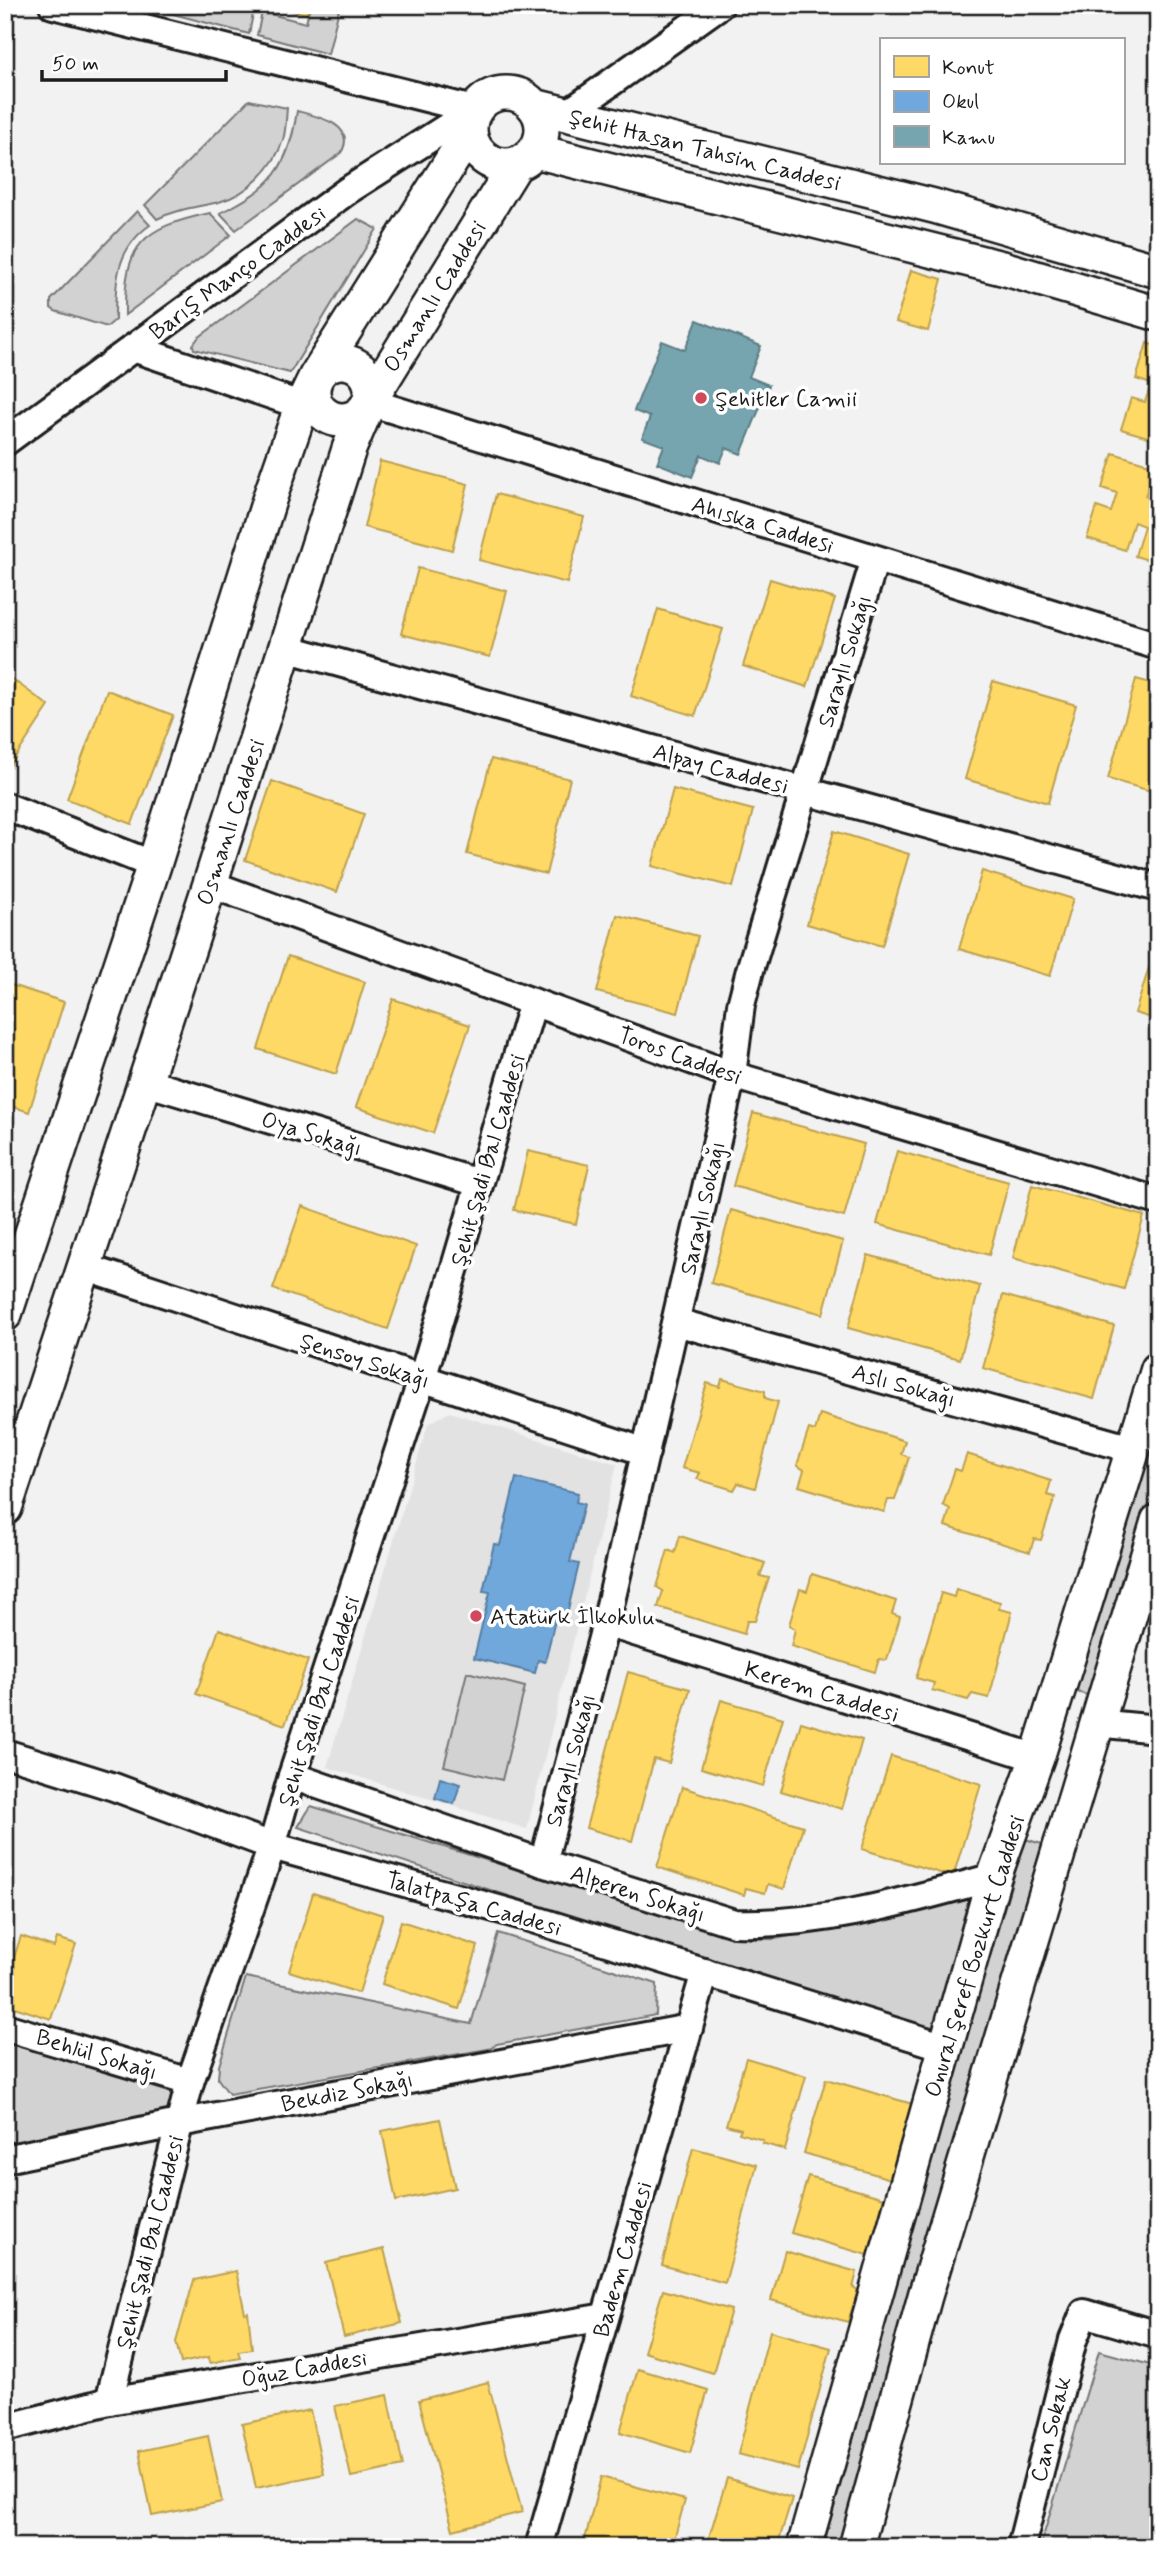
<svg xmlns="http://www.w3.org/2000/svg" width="1163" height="2552" viewBox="0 0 1163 2552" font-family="Mynerve,sans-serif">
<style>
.built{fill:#e2e2e2}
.green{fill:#d2d2d2;stroke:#777;stroke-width:2}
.homes{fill:#ffd966;stroke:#bba050;stroke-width:2}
.schools{fill:#6fa8dc;stroke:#567ea2;stroke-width:2}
.public{fill:#76a5af;stroke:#5b7c83;stroke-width:2}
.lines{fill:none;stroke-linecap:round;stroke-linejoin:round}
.minor-casing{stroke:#1c1c1c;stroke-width:32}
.major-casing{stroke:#1c1c1c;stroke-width:38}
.minor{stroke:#fff;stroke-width:26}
.major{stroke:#fff;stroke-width:33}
.poi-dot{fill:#d1495b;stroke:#fff;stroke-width:2.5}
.labels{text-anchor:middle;stroke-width:7;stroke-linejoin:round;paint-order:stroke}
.street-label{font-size:23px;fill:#1c1c1c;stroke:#fff}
.poi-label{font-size:23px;fill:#1c1c1c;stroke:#fff;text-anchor:start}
</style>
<rect width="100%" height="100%" fill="#f2f2f2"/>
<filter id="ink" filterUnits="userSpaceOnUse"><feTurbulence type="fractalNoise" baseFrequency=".0143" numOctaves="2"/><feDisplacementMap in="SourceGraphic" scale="14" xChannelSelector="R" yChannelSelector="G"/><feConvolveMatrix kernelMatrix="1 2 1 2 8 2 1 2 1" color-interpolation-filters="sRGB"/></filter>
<g filter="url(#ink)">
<path class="built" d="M 450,1412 L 617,1464 L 527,1829 L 327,1767 L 428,1424 Z"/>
<g class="green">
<path d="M 148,5 L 240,5 L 254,9 L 249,34 L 147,7 Z"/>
<path d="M 310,5 L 340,5 L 328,54 L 257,35 L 262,12 L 306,23 Z"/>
<path d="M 249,100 L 287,108 C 286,118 286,130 283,140 C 274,168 248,194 219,202 C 198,207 177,209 157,219 L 145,205 Z"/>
<path d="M 297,111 C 316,116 358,124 341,153 L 236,230 L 220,213 C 272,188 288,169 297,111 Z"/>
<path d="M 137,211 L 150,225 C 116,249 115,282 115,320 L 107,327 L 55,311 L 51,308 L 51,300 Z"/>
<path d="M 210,213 L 231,235 L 125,315 C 124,243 142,228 210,213 Z"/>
<path d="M 358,219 L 377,229 L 290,373 L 194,349 L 193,345 L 198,338 Z"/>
<path d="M 1158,1425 L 1158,1484 L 1090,1696 L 1074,1691 Z"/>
<path d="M 467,1672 L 525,1687 L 502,1780 L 444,1766 Z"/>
<path d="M 311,1806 L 726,1934 L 751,1939 L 775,1939 L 976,1898 L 942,2030 L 784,1986 L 298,1827 Z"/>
<path d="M 1025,1839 L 1042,1844 L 840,2547 L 823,2547 L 970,2022 Z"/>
<path d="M 498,1933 L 657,1984 L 656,2015 L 497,2044 L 488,2049 L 229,2094 L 218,2079 L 219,2066 L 246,1977 L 471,2024 Z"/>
<path d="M 5,2041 L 172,2093 L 175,2098 L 170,2114 L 5,2148 Z"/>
<path d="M 1099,2351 L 1158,2367 L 1158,2547 L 1040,2547 Z"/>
</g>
<g class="homes">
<path d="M 276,5 L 309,5 L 307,14 L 276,7 Z"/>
<path d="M 911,270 L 942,279 L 928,331 L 896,322 Z"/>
<path d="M 1147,343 L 1158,347 L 1158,440 L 1121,429 L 1131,398 L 1145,402 L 1151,384 L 1136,379 Z"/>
<path d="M 1113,453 L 1155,466 L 1145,496 L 1155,499 L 1158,491 L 1158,563 L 1135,556 L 1144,526 L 1134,522 L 1125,550 L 1087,538 L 1097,507 L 1111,512 L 1117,493 L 1102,488 Z"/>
<path d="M 380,461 L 468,484 L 452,550 L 364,527 Z"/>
<path d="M 496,494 L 584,517 L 567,583 L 479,560 Z"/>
<path d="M 418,568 L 507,591 L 490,657 L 401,634 Z"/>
<path d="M 770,579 L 835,599 L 807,687 L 743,666 Z"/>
<path d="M 658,609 L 723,629 L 695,716 L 631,696 Z"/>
<path d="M 5,674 L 49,706 L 7,770 L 5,769 Z"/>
<path d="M 1136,679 L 1158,685 L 1158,793 L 1108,779 Z"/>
<path d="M 993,681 L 1076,705 L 1048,803 L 965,779 Z"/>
<path d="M 107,690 L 173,715 L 132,824 L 67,799 Z"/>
<path d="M 491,759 L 570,779 L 546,874 L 467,854 Z"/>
<path d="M 272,781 L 364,814 L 337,892 L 245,860 Z"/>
<path d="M 673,789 L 753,810 L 733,887 L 652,866 Z"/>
<path d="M 834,831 L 909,854 L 882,946 L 807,924 Z"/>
<path d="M 982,871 L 1073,899 L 1050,976 L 959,949 Z"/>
<path d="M 617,915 L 698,936 L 678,1013 L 597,992 Z"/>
<path d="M 1158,938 L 1158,1020 L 1135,1013 Z"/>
<path d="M 288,956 L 365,982 L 336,1074 L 258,1049 Z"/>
<path d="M 5,983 L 64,1002 L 29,1112 L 5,1104 Z"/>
<path d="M 393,999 L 470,1025 L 433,1133 L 356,1107 Z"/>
<path d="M 753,1113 L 864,1144 L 844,1217 L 733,1186 Z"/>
<path d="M 528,1151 L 589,1165 L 576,1224 L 514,1210 Z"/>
<path d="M 897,1151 L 1009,1182 L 989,1255 L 877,1224 Z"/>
<path d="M 1032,1185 L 1144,1216 L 1124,1289 L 1013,1258 Z"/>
<path d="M 302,1206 L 416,1246 L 388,1329 L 273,1289 Z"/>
<path d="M 731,1210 L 843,1241 L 823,1314 L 711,1283 Z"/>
<path d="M 868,1255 L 980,1286 L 960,1359 L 848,1328 Z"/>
<path d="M 1003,1295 L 1114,1326 L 1094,1399 L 983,1368 Z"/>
<path d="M 722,1379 L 765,1391 L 765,1398 L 778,1402 L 755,1488 L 738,1483 L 734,1490 L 697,1479 L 700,1473 L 682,1468 L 707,1383 L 720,1387 Z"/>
<path d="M 820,1414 L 905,1441 L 901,1454 L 909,1457 L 895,1500 L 888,1500 L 884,1512 L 799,1486 L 804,1470 L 797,1465 L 809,1429 L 815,1431 Z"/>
<path d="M 967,1454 L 1051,1481 L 1047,1495 L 1055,1497 L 1041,1540 L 1034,1539 L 1030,1552 L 945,1526 L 950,1509 L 943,1505 L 955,1469 L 961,1471 Z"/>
<path d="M 680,1536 L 765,1563 L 760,1576 L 769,1578 L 755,1621 L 747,1621 L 744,1634 L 658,1607 L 663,1591 L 657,1587 L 668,1550 L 675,1553 Z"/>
<path d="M 812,1574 L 896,1601 L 892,1614 L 900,1617 L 887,1660 L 879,1659 L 875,1672 L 791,1646 L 795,1629 L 789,1625 L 800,1589 L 807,1591 Z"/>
<path d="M 956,1589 L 1000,1602 L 999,1609 L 1012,1612 L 989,1698 L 972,1694 L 968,1700 L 932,1690 L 934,1683 L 916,1678 L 941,1593 L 954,1597 Z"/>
<path d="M 219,1629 L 308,1660 L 285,1725 L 196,1694 Z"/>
<path d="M 628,1672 L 690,1689 L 669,1763 L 654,1759 L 632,1841 L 586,1828 Z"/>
<path d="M 721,1700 L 783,1718 L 763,1786 L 701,1768 Z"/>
<path d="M 801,1722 L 862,1740 L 842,1809 L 781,1791 Z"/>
<path d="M 891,1756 L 981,1784 L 953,1877 L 862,1849 Z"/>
<path d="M 682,1787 L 803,1826 L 784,1889 L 768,1884 L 765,1893 L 746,1888 L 744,1895 L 657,1867 Z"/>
<path d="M 313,1893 L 383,1915 L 359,1993 L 289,1971 Z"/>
<path d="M 401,1921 L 478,1946 L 459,2009 L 382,1984 Z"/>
<path d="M 21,1936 L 54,1947 L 57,1938 L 76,1944 L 51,2019 L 5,2004 L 5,1985 Z"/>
<path d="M 746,2058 L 806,2076 L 785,2150 L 762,2143 L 763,2140 L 739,2133 L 741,2129 L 726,2125 Z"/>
<path d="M 826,2079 L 926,2108 L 904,2183 L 804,2153 Z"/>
<path d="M 440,2119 L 455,2188 L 396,2201 L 382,2131 Z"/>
<path d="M 693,2148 L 757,2165 L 725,2283 L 662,2265 Z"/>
<path d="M 808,2176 L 884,2198 L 868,2255 L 791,2233 Z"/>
<path d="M 384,2249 L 402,2323 L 344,2337 L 326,2263 Z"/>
<path d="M 785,2251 L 857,2272 L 853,2288 L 858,2290 L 848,2322 L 771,2300 Z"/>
<path d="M 236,2271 L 245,2313 L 248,2312 L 252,2349 L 238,2351 L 240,2357 L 210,2363 L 209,2357 L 181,2363 L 176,2342 L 194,2280 Z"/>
<path d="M 663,2290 L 731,2310 L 713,2373 L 644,2352 Z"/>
<path d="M 770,2331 L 831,2348 L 798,2470 L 738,2454 Z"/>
<path d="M 638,2369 L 708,2390 L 690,2453 L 620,2432 Z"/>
<path d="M 488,2382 L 522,2512 L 453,2530 L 419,2400 Z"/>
<path d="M 388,2395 L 403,2466 L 351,2477 L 335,2406 Z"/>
<path d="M 310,2410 L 324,2474 L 256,2488 L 242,2424 Z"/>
<path d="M 208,2436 L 222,2502 L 152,2516 L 139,2451 Z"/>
<path d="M 601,2477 L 685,2500 L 672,2547 L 583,2547 Z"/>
<path d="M 727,2478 L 792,2498 L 777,2547 L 706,2547 Z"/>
</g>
<g class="schools">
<path d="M 516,1478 L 578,1493 L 576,1502 L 584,1504 L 570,1562 L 579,1564 L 567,1614 L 557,1612 L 545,1662 L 538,1660 L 535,1673 L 474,1658 L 490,1592 L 483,1591 L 494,1544 L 500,1545 Z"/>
<path d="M 440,1778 L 460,1784 L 454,1804 L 435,1798 Z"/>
</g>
<path class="public" d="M 697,320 L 761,346 L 749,377 L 769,385 L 741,454 L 726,448 L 720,463 L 701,455 L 692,477 L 657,463 L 664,446 L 642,438 L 650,417 L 634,411 L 662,341 L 685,350 Z"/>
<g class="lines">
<g class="minor-casing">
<g id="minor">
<path d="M 53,5 L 474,110"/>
<path d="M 567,114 L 720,5"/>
<path d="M 133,348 L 321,412"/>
<path d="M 369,402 L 1158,646"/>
<path d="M 5,442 L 347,191 L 474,110"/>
<path d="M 285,648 L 1158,888"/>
<path d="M 5,806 L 154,865"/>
<path d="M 210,884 L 732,1075 L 1158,1201"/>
<path d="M 145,1082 L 479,1183"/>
<path d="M 84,1267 L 646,1452"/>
<path d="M 676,1322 L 1132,1449"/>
<path d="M 606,1623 L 1037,1758"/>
<path d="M 1095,1723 L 1158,1729"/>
<path d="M 5,1753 L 114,1787 L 272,1846 L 523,1916 L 945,2047"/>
<path d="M 292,1776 L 543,1863 L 734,1923 C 824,1926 909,1900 994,1877"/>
<path d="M 543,1863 L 606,1623 L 732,1075 L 741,1005 L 750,970 L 875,559"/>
<path d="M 5,2027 L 190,2082"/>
<path d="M 5,2159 L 179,2123 L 689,2028"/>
<path d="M 109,2401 L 190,2082 L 272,1846 L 292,1776 L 422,1379 L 533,1002"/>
<path d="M 5,2428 L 109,2401 L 605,2317"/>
<path d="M 539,2547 L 705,1972"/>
<path d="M 1021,2547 L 1073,2340 L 1084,2313 L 1158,2335"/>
</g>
</g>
<g class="major-casing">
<g id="major">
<circle cx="506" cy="129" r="36"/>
<path d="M 534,106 L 934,206 L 1158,271"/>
<path d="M 535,151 L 1006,269 L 1158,314"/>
<circle cx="342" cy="391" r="29"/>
<path d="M 5,1314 L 154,865 L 270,497 L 302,405 L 316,376 L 469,133"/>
<path d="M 5,1508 L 210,884 L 349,449 L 369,402 L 516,164"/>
<path d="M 804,2547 L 994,1877 L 1037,1758 L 1158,1369"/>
<path d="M 856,2547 L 925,2296 L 1158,1521"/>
</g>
</g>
<use href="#minor" class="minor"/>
<use href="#major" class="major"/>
</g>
</g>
<g class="poi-dot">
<circle cx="701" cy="398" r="7"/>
<circle cx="476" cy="1616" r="7"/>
</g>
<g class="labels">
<g class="street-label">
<text transform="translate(705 149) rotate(14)" y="8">Şehit Hasan Tahsin Caddesi</text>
<text transform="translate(237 272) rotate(-36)" y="8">Barış Manço Caddesi</text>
<text transform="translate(434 296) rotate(-58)" y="8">Osmanlı Caddesi</text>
<text transform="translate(763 524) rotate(17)" y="8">Ahıska Caddesi</text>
<text transform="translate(844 661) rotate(-73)" y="8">Saraylı Sokağı</text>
<text transform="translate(721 768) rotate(15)" y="8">Alpay Caddesi</text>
<text transform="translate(230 822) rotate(-72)" y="8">Osmanlı Caddesi</text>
<text transform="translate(680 1055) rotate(20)" y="8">Toros Caddesi</text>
<text transform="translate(312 1133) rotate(17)" y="8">Oya Sokağı</text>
<text transform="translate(487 1160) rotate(-74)" y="8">Şehit Şadi Bal Caddesi</text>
<text transform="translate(702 1208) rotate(-77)" y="8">Saraylı Sokağı</text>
<text transform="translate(365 1360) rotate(18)" y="8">Şensoy Sokağı</text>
<text transform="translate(904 1385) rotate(16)" y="8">Aslı Sokağı</text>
<text transform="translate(822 1691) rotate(17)" y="8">Kerem Caddesi</text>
<text transform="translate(318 1701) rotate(-72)" y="8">Şehit Şadi Bal Caddesi</text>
<text transform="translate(570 1760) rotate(-75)" y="8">Saraylı Sokağı</text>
<text transform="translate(638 1893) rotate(18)" y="8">Alperen Sokağı</text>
<text transform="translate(474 1903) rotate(16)" y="8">Talatpaşa Caddesi</text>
<text transform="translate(974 1956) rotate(-73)" y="8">Onural Şeref Bozkurt Caddesi</text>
<text transform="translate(97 2054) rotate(17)" y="8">Behlül Sokağı</text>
<text transform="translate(347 2091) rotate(-11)" y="8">Bekdiz Sokağı</text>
<text transform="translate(149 2242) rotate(-76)" y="8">Şehit Şadi Bal Caddesi</text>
<text transform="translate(622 2259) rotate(-74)" y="8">Badem Caddesi</text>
<text transform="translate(304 2368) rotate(-10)" y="8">Oğuz Caddesi</text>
<text transform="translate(1050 2429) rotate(-76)" y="8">Can Sokak</text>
</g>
<g class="poi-label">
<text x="715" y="406">Şehitler Camii</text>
<text x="490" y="1624">Atatürk İlkokulu</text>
</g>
</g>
<rect width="1163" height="2552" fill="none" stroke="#fff" stroke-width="28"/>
<rect x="14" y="14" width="1135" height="2524" fill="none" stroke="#1c1c1c" stroke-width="2.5" filter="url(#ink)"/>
<rect x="880" y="38" width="245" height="126" fill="#ffffff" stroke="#a4a4a4" stroke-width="2"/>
<rect x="894" y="56" width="35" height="21" fill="#ffd966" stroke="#a4a4a4" stroke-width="2"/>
<text x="942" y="74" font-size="21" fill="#1c1c1c">Konut</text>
<rect x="894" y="91" width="35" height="21" fill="#6fa8dc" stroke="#a4a4a4" stroke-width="2"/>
<text x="942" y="108" font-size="21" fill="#1c1c1c">Okul</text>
<rect x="894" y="126" width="35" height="21" fill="#76a5af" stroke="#a4a4a4" stroke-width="2"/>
<text x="942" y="144" font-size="21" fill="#1c1c1c">Kamu</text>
<path d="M42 70v10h184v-10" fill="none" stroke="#1c1c1c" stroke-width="3.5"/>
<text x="52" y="70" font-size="21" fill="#1c1c1c" stroke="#ffffff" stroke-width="5" paint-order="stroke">50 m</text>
</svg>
